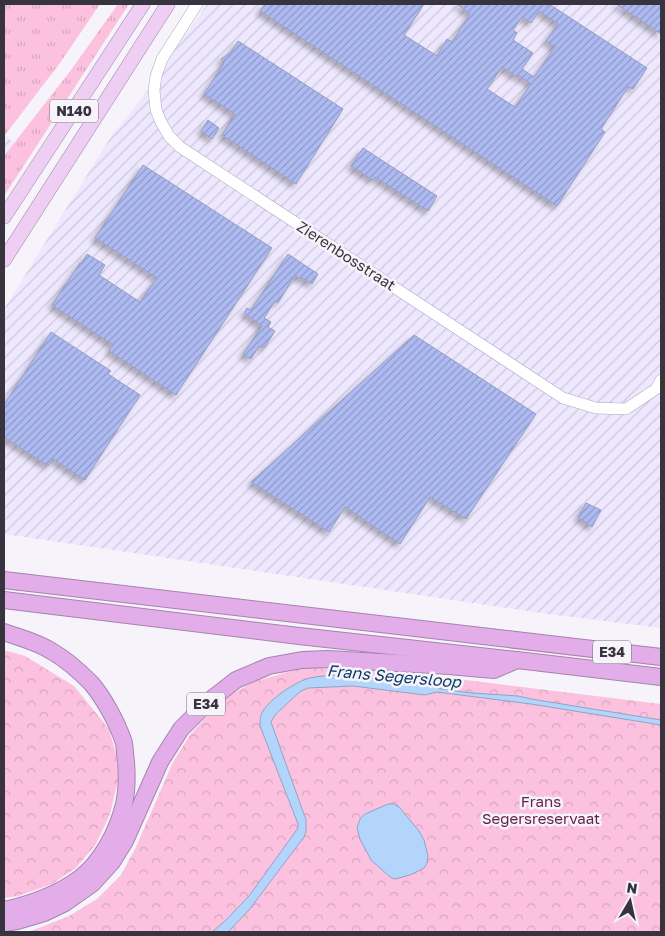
<svg xmlns="http://www.w3.org/2000/svg" width="665" height="936" viewBox="0 0 665 936" font-family="'Golos Text',sans-serif">
<style>
.industrial{fill:url(#industrial-furrows)}
.grass{fill:url(#grass-tufts)}
.forest{fill:url(#forest-crowns)}
.water{fill:#b3d5fc;stroke:#8ea5c4}
.building{fill:url(#building-hatch);stroke:#969dba;fill-rule:evenodd;filter:url(#shadow)}
.lines{fill:none;stroke-linecap:round;stroke-linejoin:round}
.minor-casing{stroke:#afa6c3;stroke-width:12}
.major-casing{stroke:#a683ae;stroke-width:15}
.highway-casing{stroke:#a683ae;stroke-width:18}
.minor{stroke:#fff;stroke-width:11}
.major{stroke:#eecef2;stroke-width:14}
.highway{stroke:#e2ade9;stroke-width:16}
.labels{text-anchor:middle;stroke-width:5;stroke-linejoin:round;paint-order:stroke}
.shield{fill:#f6f4fa;stroke:#706e78;stroke-width:1}
.shield-label{font-size:14px;font-weight:bold;fill:#373440}
.street-label{font-size:15px;fill:#373440;stroke:#f6f4fa}
.park-label{font-size:15px;fill:#641f49;stroke:#f6f4fa}
.water-label{font-size:16px;font-style:italic;fill:#0f3c67;stroke:#f6f4fa}
</style>
<defs>
<pattern id="industrial-furrows" width="10" height="10" patternUnits="userSpaceOnUse" patternTransform="scale(1.25)"><rect width="10" height="10" fill="#eee8ff"/><path d="M-1 1l2-2M0 10L10 0M9 11l2-2" fill="none" stroke="#cdc8dc"/></pattern>
<pattern id="grass-tufts" width="24" height="20" patternUnits="userSpaceOnUse" patternTransform="scale(1.25)"><rect width="24" height="20" fill="#fbc1df"/><path d="M3 7l-1-3M5 7V3M7 7l1-3M15 17l-1-3M17 17v-4M19 17l1-3" fill="none" stroke="#d8a6c0"/></pattern>
<pattern id="forest-crowns" width="20" height="18" patternUnits="userSpaceOnUse" patternTransform="scale(1.25)"><rect width="20" height="18" fill="#fbc1df"/><path d="M2 6a3 3 0 1 1 6 0M12 15a3 3 0 1 1 6 0" fill="none" stroke="#d8a6c0"/></pattern>
<pattern id="building-hatch" width="6" height="6" patternUnits="userSpaceOnUse" patternTransform="scale(1.25)"><rect width="6" height="6" fill="#aebbf3"/><path d="M-1 1l2-2M0 6l6-6M5 7l2-2" fill="none" stroke="#8e99c6"/></pattern>
<filter id="shadow"><feDropShadow dx="-4" dy="4" stdDeviation="2.5" flood-color="#0004"/></filter>
</defs>
<rect width="100%" height="100%" fill="#f6f4fa"/>
<g class="industrial">
<path d="M 207,4 L 661,4 L 661,628 L 548,614 L 4,534 L 4,309 L 110,138 L 146,92 Z"/>
<path d="M 4,135 L 14,143 L 4,156 Z"/>
</g>
<g class="grass">
<path d="M 4,4 L 100,4 L 60,63 L 5,135 L 4,135 Z"/>
<path d="M 118,4 L 129,4 L 4,196 L 4,156 L 71,70 Z"/>
</g>
<g class="forest">
<path d="M 4,650 L 25,656 L 74,686 L 109,729 L 116,754 L 118,780 L 110,814 L 96,844 L 76,868 L 52,884 L 18,896 L 4,898 Z"/>
<path d="M 302,668 L 376,669 L 661,704 L 661,932 L 22,932 L 31,931 L 69,916 L 97,899 L 121,875 L 136,847 L 173,762 L 190,735 L 208,715 L 232,694 L 253,682 Z"/>
</g>
<g class="water">
<path d="M 334,675 L 365,677 L 412,684 L 425,684 L 442,689 L 472,693 L 518,696 L 531,699 L 661,720 L 661,725 L 531,704 L 437,692 L 425,695 L 353,686 L 308,688 L 301,691 L 293,698 L 275,715 L 271,722 L 306,820 L 306,832 L 304,837 L 249,910 L 228,932 L 212,932 L 226,920 L 249,896 L 298,828 L 298,824 L 260,726 C 260,723 260,718 261,715 C 266,701 296,681 310,678 C 318,676 326,676 334,675 Z"/>
<path d="M 388,804 L 394,804 L 399,807 L 419,831 L 424,840 L 428,856 L 427,863 L 424,868 L 410,875 L 395,879 L 390,877 L 371,860 L 360,839 L 357,828 L 360,819 L 365,814 Z"/>
</g>
<g class="building">
<path d="M 265,4 L 424,4 L 404,35 L 437,56 L 447,39 L 452,42 L 470,14 L 457,4 L 549,4 L 647,68 L 633,89 L 628,87 L 601,129 L 605,132 L 557,206 L 260,11 ZM 539,11 L 558,24 L 546,41 L 555,47 L 534,77 L 522,69 L 533,53 L 513,40 L 517,33 L 513,30 L 522,17 L 531,23 ZM 502,67 L 517,77 L 518,75 L 531,84 L 515,107 L 487,89 Z"/>
<path d="M 616,4 L 661,4 L 661,34 Z"/>
<path d="M 238,41 L 343,109 L 296,184 L 222,135 L 235,114 L 204,94 L 224,63 L 221,59 L 231,52 Z"/>
<path d="M 208,120 L 219,128 L 212,139 L 201,131 Z"/>
<path d="M 363,148 L 437,196 L 428,211 L 375,177 L 373,180 L 351,166 Z"/>
<path d="M 143,165 L 272,248 L 176,395 L 109,351 L 113,345 L 52,305 L 80,263 L 81,264 L 87,254 L 105,265 L 99,275 L 140,302 L 157,278 L 95,238 Z"/>
<path d="M 288,254 L 318,274 L 312,284 L 302,278 L 300,279 L 295,275 L 278,303 L 275,301 L 264,318 L 271,322 L 268,327 L 275,331 L 264,348 L 259,346 L 251,359 L 243,354 L 262,326 L 244,313 L 247,308 L 251,310 Z"/>
<path d="M 51,332 L 111,371 L 108,374 L 140,395 L 85,480 L 53,459 L 48,466 L 4,437 L 4,405 Z"/>
<path d="M 414,335 L 536,414 L 466,519 L 430,497 L 400,544 L 345,507 L 329,532 L 251,482 Z"/>
<path d="M 586,503 L 601,510 L 592,527 L 578,517 Z"/>
</g>
<g class="lines">
<g class="minor-casing">
<path id="minor" d="M 197,4 L 162,59 L 156,76 L 154,90 L 156,110 L 161,122 L 169,136 L 180,147 L 563,398 L 596,408 L 626,409 L 656,389 L 661,380"/>
</g>
<g class="major-casing">
<g id="major">
<path d="M 4,217 L 143,4"/>
<path d="M 4,260 L 168,4"/>
</g>
</g>
<g class="highway-casing">
<g id="highway">
<path d="M 4,580 L 661,657"/>
<path d="M 4,600 L 299,636 L 517,660 L 661,677"/>
<path d="M 4,632 C 20,638 38,642 53,652 C 67,660 80,672 91,683 C 104,698 118,724 124,743 C 125,749 125,756 126,762 C 127,775 127,791 124,804 C 118,830 102,861 80,878 C 57,895 31,904 4,910"/>
<path d="M 4,923 L 17,921 L 44,913 L 65,903 L 92,884 L 112,862 L 125,841 L 160,762 L 181,729 L 209,701 L 236,680 L 269,666 L 302,660 L 328,659 L 449,666 L 494,670 L 517,660"/>
</g>
</g>
<use href="#minor" class="minor"/>
<use href="#major" class="major"/>
<use href="#highway" class="highway"/>
</g>
<g class="labels">
<g class="shield">
<rect x="50" y="99.5" width="48" height="23" rx="4"/>
<rect x="593" y="640.5" width="38" height="23" rx="4"/>
<rect x="187" y="692.5" width="38" height="23" rx="4"/>
</g>
<g class="shield-label">
<text x="74" y="116">N140</text>
<text x="612" y="657">E34</text>
<text x="206" y="709">E34</text>
</g>
<g class="street-label">
<text transform="translate(346 256) rotate(33)" y="5">Zierenbosstraat</text>
</g>
<g class="park-label">
<text x="541" y="807">Frans<tspan x="541" dy="17">Segersreservaat</tspan></text>
</g>
<g class="water-label">
<text transform="translate(394 676) rotate(5)" y="6">Frans Segersloop</text>
</g>
</g>
<rect width="665" height="936" fill="none" stroke="#373440" stroke-width="10"/>
<g transform="translate(630 901) rotate(9)" stroke="#f6f4fa" stroke-width="4" paint-order="stroke">
<path d="M0-4L9 19L0 12L-9 19Z" fill="#373440"/>
<text y="-8" font-size="14" font-weight="bold" text-anchor="middle" fill="#373440">N</text>
</g>
</svg>
